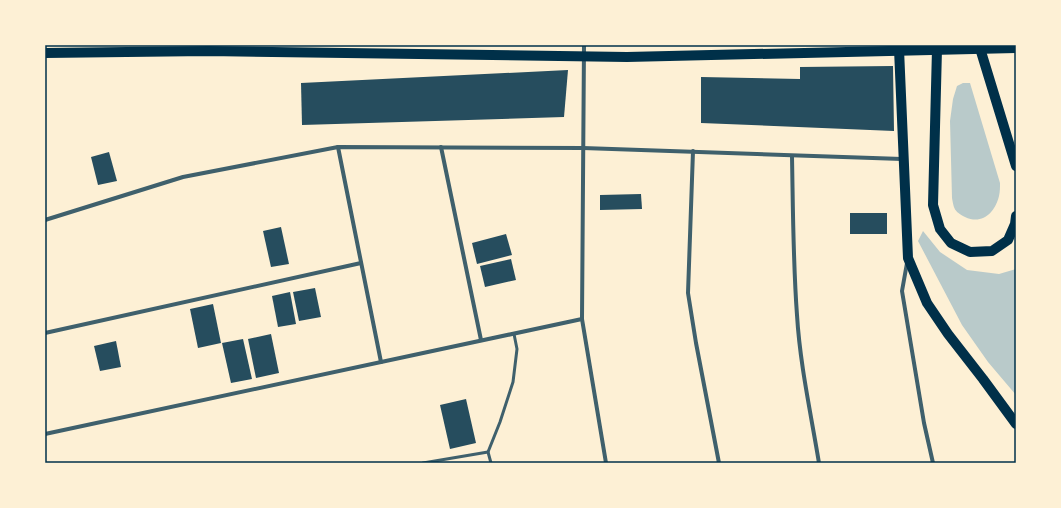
<svg xmlns="http://www.w3.org/2000/svg" width="1061" height="508" viewBox="0 0 1061 508" font-family="'Fira Sans Condensed',sans-serif">
<style>
.green{fill:#b9caca}
.building{fill:#264d5e}
.lines{fill:none;stroke-linecap:round;stroke-linejoin:round}
.service{stroke:#3f606c;stroke-width:3}
.minor{stroke:#3f606c;stroke-width:4}
.primary{stroke:#003049;stroke-width:10}
.neatline{fill:none;stroke:#003049;stroke-width:1.5}
</style>
<rect width="100%" height="100%" fill="#fdf0d5"/>
<g class="green">
<path d="M 963,83 L 970,83 L 1000,183 C 1000,187 1000,192 999,196 C 995,213 982,225 965,217 C 954,211 954,209 952,198 L 950,121 L 953,99 L 957,86 Z"/>
<path d="M 923,231 L 940,252 L 967,270 L 999,274 L 1016,269 L 1016,395 L 988,362 L 962,325 L 918,241 Z"/>
</g>
<g class="building">
<path d="M 893,66 L 894,131 L 701,123 L 701,77 L 800,79 L 800,67 Z"/>
<path d="M 568,70 L 564,117 L 302,125 L 301,83 Z"/>
<path d="M 109,152 L 117,181 L 98,185 L 91,157 Z"/>
<path d="M 641,194 L 642,209 L 600,210 L 600,195 Z"/>
<rect x="850" y="213" width="37" height="21"/>
<path d="M 281,227 L 289,264 L 271,267 L 263,231 Z"/>
<path d="M 506,234 L 512,255 L 477,264 L 472,243 Z"/>
<path d="M 511,259 L 516,280 L 485,287 L 480,266 Z"/>
<path d="M 315,288 L 321,317 L 299,321 L 293,292 Z"/>
<path d="M 290,292 L 296,324 L 278,327 L 272,296 Z"/>
<path d="M 213,304 L 221,343 L 198,348 L 190,309 Z"/>
<path d="M 271,334 L 279,373 L 256,378 L 248,339 Z"/>
<path d="M 243,339 L 252,379 L 231,383 L 222,343 Z"/>
<path d="M 116,341 L 121,367 L 100,371 L 94,346 Z"/>
<path d="M 466,399 L 476,443 L 450,449 L 440,405 Z"/>
</g>
<g class="lines">
<g class="service">
<path d="M 423,463 L 488,452"/>
<path d="M 491,463 L 488,452 L 500,422 L 513,382 L 517,349 L 514,334"/>
</g>
<g class="minor">
<path d="M 584,45 L 582,319 L 606,463"/>
<path d="M 338,147 L 381,362"/>
<path d="M 441,147 L 481,340"/>
<path d="M 693,151 L 688,293 L 696,343 L 719,463"/>
<path d="M 792,156 C 793,209 793,262 797,315 C 800,365 811,414 819,463"/>
<path d="M 45,220 L 183,177 L 338,147 L 583,148 L 902,159"/>
<path d="M 907,263 L 902,291 L 924,423 L 933,463"/>
<path d="M 45,333 L 361,263"/>
<path d="M 45,434 L 582,319"/>
</g>
<g class="primary">
<path d="M 979,45 L 1016,166"/>
<path d="M 899,49 L 908,258 L 927,303 L 948,334 L 983,379 L 1016,424"/>
<path d="M 937,49 L 933,205 L 940,229 L 951,243 L 970,252 L 992,251 L 1008,240 L 1015,224 L 1016,216"/>
<path d="M 45,53 L 208,51 L 627,57 L 1016,48"/>
</g>
</g>
<rect width="1061" height="508" fill="none" stroke="#fdf0d5" stroke-width="92"/>
<rect x="46" y="46" width="969" height="416" class="neatline"/>
</svg>
